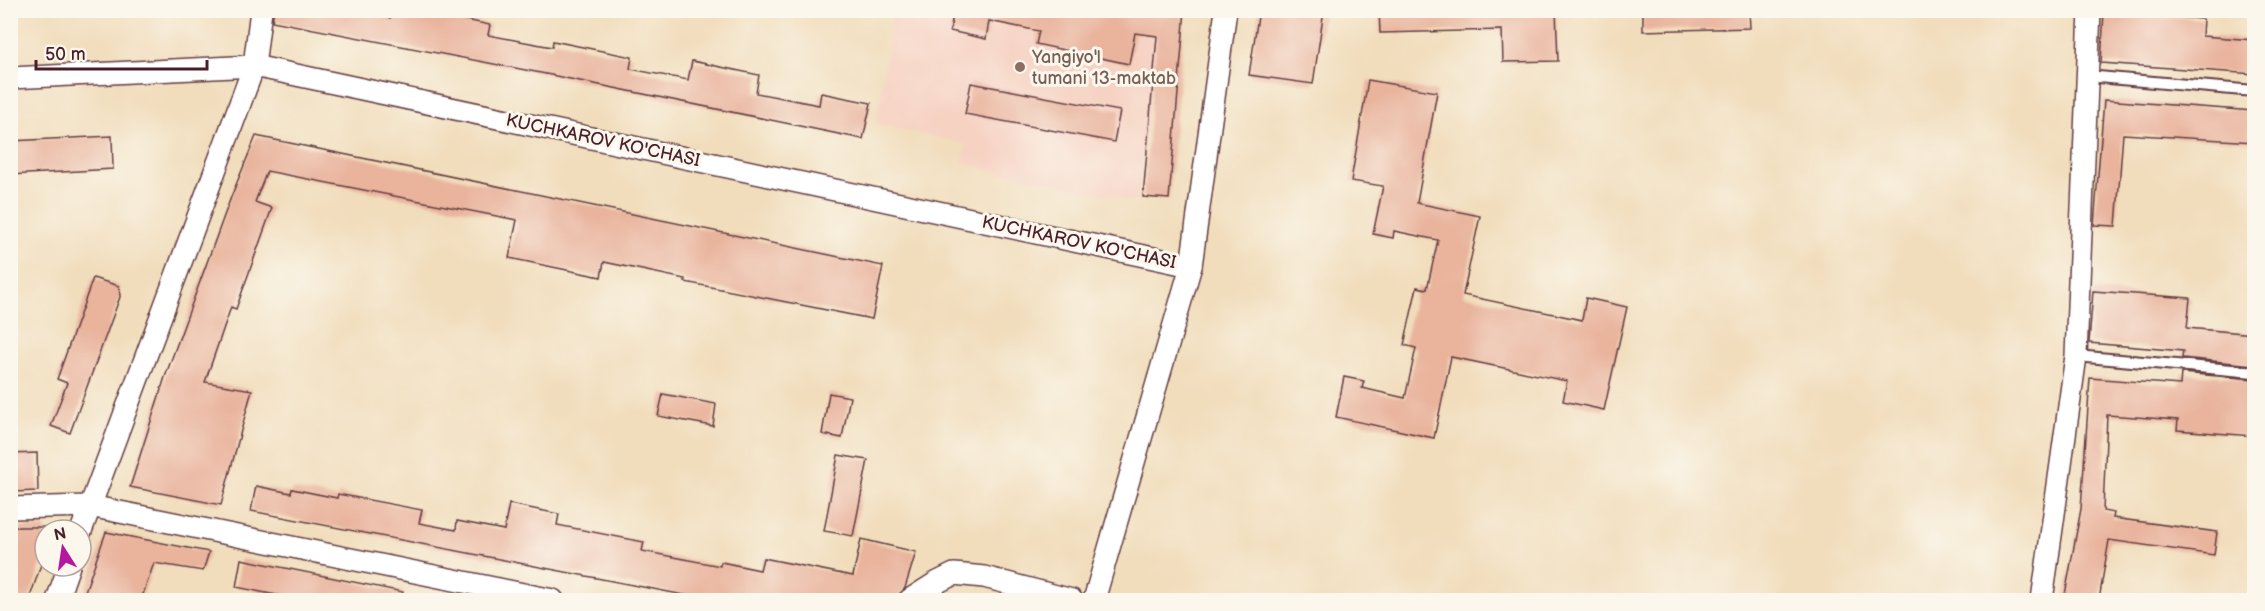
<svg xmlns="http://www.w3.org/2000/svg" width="2265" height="611" viewBox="0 0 2265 611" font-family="'Balsamiq Sans',sans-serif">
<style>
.built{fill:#f6d2c3}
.building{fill:#e9b39c}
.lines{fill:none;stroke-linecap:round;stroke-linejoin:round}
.lane-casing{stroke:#633c41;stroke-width:14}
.street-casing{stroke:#633c41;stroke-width:24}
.lane{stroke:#fff;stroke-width:10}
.street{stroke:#fff;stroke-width:21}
.education-dot{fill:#8d6e63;stroke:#fbf7ec;stroke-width:2}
.labels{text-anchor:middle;stroke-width:6;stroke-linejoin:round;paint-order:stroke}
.education-label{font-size:18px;fill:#785e54;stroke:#fbf7ec;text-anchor:start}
.street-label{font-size:18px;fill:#4a1f2b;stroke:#fbf7ec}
</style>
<rect width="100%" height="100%" fill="#fbf7ec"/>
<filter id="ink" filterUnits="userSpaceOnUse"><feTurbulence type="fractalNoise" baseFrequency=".0167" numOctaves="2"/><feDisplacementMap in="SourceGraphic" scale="12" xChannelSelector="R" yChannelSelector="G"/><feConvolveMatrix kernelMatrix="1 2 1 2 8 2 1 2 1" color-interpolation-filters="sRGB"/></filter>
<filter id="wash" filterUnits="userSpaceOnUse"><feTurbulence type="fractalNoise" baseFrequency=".008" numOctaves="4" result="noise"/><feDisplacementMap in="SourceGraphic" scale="24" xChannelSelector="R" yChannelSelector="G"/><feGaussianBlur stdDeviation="1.35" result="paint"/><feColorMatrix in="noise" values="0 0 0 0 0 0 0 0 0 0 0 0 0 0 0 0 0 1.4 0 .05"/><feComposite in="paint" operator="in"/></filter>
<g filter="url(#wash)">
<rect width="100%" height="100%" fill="#f1ddbc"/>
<path class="built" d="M 893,11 L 1161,11 L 1138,203 L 962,163 L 966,144 L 876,124 Z"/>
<g id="blocks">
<g class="building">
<path d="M 274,10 L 352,10 L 390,18 L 391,10 L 418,10 L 490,25 L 488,35 L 552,47 L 553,41 L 632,57 L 630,69 L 688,80 L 692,61 L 759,75 L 756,93 L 819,105 L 821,93 L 871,103 L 863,139 L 546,74 L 272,21 Z"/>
<path d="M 954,10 L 1185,10 L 1169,199 L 1143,197 L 1157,36 L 1135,33 L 1129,64 L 1036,44 L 1039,31 L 989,21 L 986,39 L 950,31 Z"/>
<path d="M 1259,10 L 1324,10 L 1313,84 L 1249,75 Z"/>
<path d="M 1379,10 L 1556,10 L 1558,61 L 1503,62 L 1502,30 L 1380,33 Z"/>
<path d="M 1643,10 L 1749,10 L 1750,28 L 1643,31 Z"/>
<path d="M 2104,12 L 2203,19 L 2202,36 L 2254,40 L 2254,74 L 2101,63 Z"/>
<path d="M 1368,80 L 1437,92 L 1417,203 L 1480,216 L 1463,295 L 1582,320 L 1586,298 L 1627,307 L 1604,410 L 1563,401 L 1567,381 L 1451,357 L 1434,438 L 1336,417 L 1344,377 L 1364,381 L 1362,388 L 1405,398 L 1416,348 L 1404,345 L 1417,287 L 1427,289 L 1438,240 L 1394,231 L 1393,238 L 1373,234 L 1383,186 L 1351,181 Z"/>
<path d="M 971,83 L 1120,111 L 1114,142 L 965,114 Z"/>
<path d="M 2104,100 L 2254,111 L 2254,142 L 2123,134 L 2116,226 L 2094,225 Z"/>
<path d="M 112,136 L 113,169 L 10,175 L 10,141 Z"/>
<path d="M 256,136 L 883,266 L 872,319 L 685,282 L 685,279 L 604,262 L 601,277 L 509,258 L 517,220 L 267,171 L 255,202 L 272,208 L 236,309 L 231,307 L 205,382 L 252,390 L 221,505 L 130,487 L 165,377 L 231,197 Z"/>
<path d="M 93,278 L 119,286 L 120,297 L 70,433 L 51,426 L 67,383 L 57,379 Z"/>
<path d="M 2093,291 L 2190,298 L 2187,328 L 2254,334 L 2254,365 L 2182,358 L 2183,351 L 2089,343 Z"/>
<path d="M 2181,373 L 2254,379 L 2253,436 L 2177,430 L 2178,420 L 2107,415 L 2103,511 L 2114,513 L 2113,518 L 2217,532 L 2214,555 L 2109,540 L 2099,600 L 2064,600 L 2081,509 L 2090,378 L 2180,385 Z"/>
<path d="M 829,393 L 850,397 L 842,438 L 822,434 Z"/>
<path d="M 663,394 L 716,404 L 713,426 L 658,416 Z"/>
<path d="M 37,453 L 38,491 L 10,492 L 10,454 Z"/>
<path d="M 838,455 L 868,460 L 853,536 L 824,531 Z"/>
<path d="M 256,486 L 291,493 L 292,489 L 337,498 L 338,494 L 422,510 L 419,523 L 456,530 L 457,521 L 504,530 L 509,504 L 559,514 L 557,525 L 644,542 L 642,551 L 720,566 L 721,562 L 760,570 L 763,558 L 853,576 L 861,539 L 916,552 L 905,588 L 897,598 L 888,600 L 710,600 L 251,511 Z"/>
<path d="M 10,527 L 45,527 L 45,553 L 29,600 L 10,600 Z"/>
<path d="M 106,532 L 209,552 L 203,571 L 154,563 L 141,600 L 82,600 Z"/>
<path d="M 241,559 L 403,592 L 402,600 L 302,600 L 236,587 Z"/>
</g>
</g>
</g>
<g filter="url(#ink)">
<use href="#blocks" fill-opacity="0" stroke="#633c41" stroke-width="1.5"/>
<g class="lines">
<g class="lane-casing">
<g id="lane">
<path d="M 2087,76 L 2254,91"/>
<path d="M 2076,356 L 2254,372"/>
</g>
</g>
<g class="street-casing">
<g id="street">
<path d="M 10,78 L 254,66 L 1191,266"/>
<path d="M 10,508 L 90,506 L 553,600"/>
<path d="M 81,531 L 254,66 L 261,10"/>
<path d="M 57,600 L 69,566"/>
<path d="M 909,600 L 934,584 L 954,574 L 984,577 L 1072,600"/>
<path d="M 1094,600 L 1191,266 L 1226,10"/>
<path d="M 2042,600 L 2076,356 L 2090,10"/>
</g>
</g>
<use href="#lane" class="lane"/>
<use href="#street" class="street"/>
</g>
</g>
<circle class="education-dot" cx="1020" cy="67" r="6"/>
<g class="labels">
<g class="education-label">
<text x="1032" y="63">Yangiyo'l<tspan x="1032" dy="21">tumani 13-maktab</tspan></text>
</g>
<g class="street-label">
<text transform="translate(603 140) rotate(12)" y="6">KUCHKAROV KO'CHASI</text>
<text transform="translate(1079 242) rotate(12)" y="6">KUCHKAROV KO'CHASI</text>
</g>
</g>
<rect width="2265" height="611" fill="none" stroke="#fbf7ec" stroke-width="36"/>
<g transform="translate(63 548) rotate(348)"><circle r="28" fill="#fbf7ec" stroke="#b4a19f" stroke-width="1.5"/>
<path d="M0-4.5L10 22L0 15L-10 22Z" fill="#b5179e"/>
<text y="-9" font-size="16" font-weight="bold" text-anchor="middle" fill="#4a1f2b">N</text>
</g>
<path d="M36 60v9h171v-9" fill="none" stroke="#4a1f2b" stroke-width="3"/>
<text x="45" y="60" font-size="18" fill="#4a1f2b" stroke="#fbf7ec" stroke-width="4.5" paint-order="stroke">50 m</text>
</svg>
